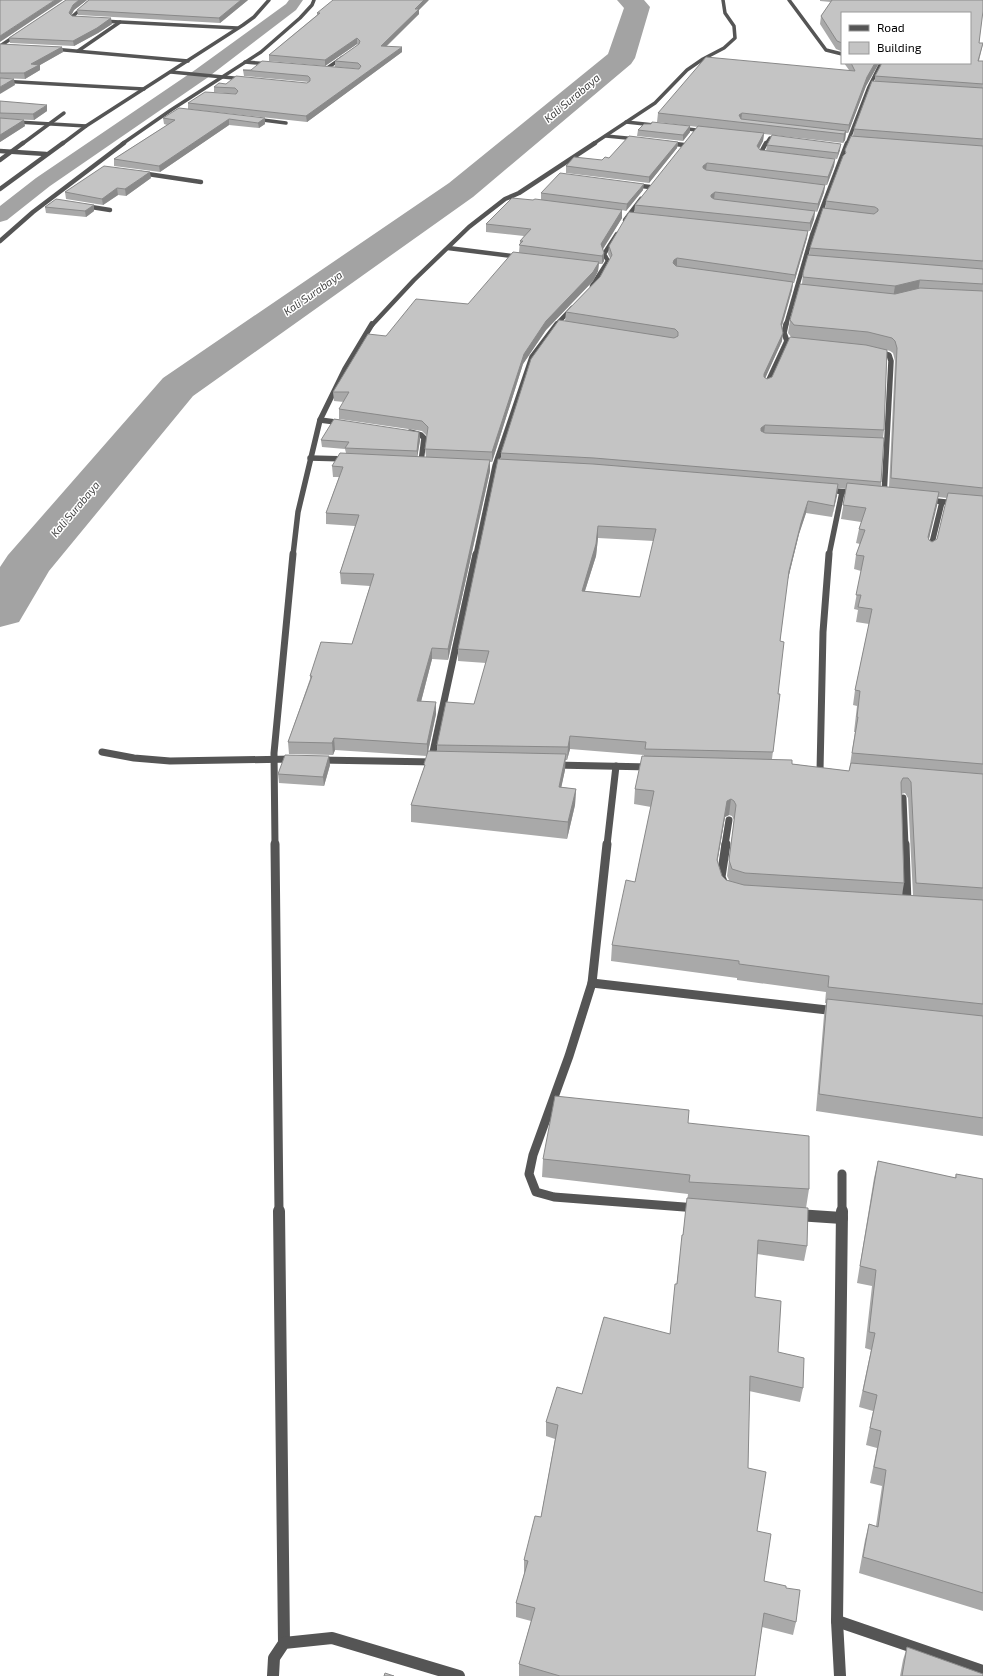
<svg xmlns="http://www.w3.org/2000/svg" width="983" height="1676" viewBox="0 0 983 1676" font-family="'Exo 2',sans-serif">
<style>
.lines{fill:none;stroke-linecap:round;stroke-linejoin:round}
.canal{fill:#a3a3a3;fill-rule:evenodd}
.river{fill:#a3a3a3;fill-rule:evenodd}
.minor-far5{stroke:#555;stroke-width:3.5}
.minor-far4{stroke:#555;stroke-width:4.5}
.minor-far3{stroke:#555;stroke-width:5.5}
.minor-far2{stroke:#555;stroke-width:7}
.minor-far1{stroke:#555;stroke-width:9}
.minor{stroke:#555;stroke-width:12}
.wall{fill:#a9a9a9;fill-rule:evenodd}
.shaded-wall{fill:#898989}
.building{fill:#c4c4c4;stroke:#898989;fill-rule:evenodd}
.labels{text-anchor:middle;stroke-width:3;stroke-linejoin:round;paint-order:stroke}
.far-water-label{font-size:11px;font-style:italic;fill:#444;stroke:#fff}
</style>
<rect width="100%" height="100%" fill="#fff"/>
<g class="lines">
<path class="canal" d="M 289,0 L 303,0 L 296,10 L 207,78 L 50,186 L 7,220 L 0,222 L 0,206 L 36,178 L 195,70 L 286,4 Z"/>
<path class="river" d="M 617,0 L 644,0 L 650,7 L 635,58 L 631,64 L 473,197 L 193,396 L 49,571 L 19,622 L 0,627 L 0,567 L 8,555 L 163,378 L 449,183 L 608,54 L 624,8 Z"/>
<g class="minor-far5">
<path d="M 789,0 L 826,50 L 842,54"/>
<path d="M 82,19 L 73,18 L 73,16 L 91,0"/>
<path d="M 101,21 L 237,28"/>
<path d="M 0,46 L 18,34"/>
<path d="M 53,49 L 188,61"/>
<path d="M 78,51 L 120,22"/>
<path d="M 245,62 L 270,64"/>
<path d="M 326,69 L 343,57"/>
<path d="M 171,72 L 244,79"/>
<path d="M 0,81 L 144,89"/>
<path d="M 255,119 L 286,123"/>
<path d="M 0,121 L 86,126"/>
<path d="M 626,122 L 654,125"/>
<path d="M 679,128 L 705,131"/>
<path d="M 606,136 L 637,139"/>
<path d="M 667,143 L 675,144"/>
<path d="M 22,144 L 64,113"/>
<path d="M 62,144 L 86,126 L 243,25 L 254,17 L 269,0"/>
<path d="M 122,144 L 171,110 L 261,52 L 300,18 L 312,5 L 314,0"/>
<path d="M 593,144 L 655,103 L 687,70 L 703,59 L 724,48 L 735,38 L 734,26 L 725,13 L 723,0"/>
<path d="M 766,144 L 770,138 L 781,139"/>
<path d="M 847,144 L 869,87 L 881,63"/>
</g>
<g class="minor-far4">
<path d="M 667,143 L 684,145"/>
<path d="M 0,151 L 46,154"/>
<path d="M 765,155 L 760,154 L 766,143"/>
<path d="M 0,160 L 23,143"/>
<path d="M 141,173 L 201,182"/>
<path d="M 633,185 L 650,187"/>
<path d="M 0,189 L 63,143"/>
<path d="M 85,206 L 110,210"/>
<path d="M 625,220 L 641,199"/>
<path d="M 0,241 L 33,212 L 124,143"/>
<path d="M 448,248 L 520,257"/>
<path d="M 592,286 L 608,261 L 604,254 L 617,234"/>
<path d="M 372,325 L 414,280 L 469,227 L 505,199 L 519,193 L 595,143"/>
<path d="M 556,325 L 572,308"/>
<path d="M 786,325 L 812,235 L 847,143"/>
</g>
<g class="minor-far3">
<path d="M 786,324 L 784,333 L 787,341 L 798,343"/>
<path d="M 877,351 L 889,355 L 891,361 L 884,496"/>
<path d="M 767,384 L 787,341"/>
<path d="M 320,420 L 343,423"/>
<path d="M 410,432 L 421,435 L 424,438 L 421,462"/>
<path d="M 310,458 L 347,459"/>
<path d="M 827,490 L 856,493"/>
<path d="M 927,500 L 955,503"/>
<path d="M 930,551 L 942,502"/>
<path d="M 293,555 L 298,512 L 320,420 L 345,369 L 372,324"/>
<path d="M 476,555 L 495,466 L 532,357 L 557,324"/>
<path d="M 829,555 L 842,492"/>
</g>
<g class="minor-far2">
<path d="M 102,752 L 134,758 L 170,761 L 293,759"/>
<path d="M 319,760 L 435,762"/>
<path d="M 431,761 L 476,554"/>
<path d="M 554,765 L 651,767"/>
<path d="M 820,771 L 823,632 L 829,554"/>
<path d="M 903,798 L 905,845"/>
<path d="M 275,845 L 274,753 L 293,554"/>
<path d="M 607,845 L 616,766"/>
<path d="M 725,845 L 729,820"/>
</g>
<g class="minor-far1">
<path d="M 275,844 L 279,1212"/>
<path d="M 607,844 L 592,983 L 569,1056 L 533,1155 L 529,1174 L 536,1192 L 554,1197 L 697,1208"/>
<path d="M 905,844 L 907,904"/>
<path d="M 724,884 L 721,877 L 726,844"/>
<path d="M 592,983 L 836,1011"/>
<path d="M 842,1212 L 842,1174"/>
</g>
<g class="minor">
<path d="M 279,1211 L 284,1643"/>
<path d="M 797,1215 L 842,1218"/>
<path d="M 837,1621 L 983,1671"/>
<path d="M 273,1676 L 274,1658 L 284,1643 L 332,1638 L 459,1676"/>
<path d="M 840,1676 L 837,1621 L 842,1211"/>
</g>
</g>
<g class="wall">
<path d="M 66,0 L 87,0 L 74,10 L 71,15 L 72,16 L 112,24 L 98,33 L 74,46 L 10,43 L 9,38 Z"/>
<path d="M 89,0 L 248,0 L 220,23 L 78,15 L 77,10 Z"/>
<path d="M 820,0 L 983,0 L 979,43 L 983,43 L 979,61 L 983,61 L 983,1136 L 816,1111 L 824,1015 L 826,1003 L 825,1003 L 826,992 L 737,980 L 737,978 L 611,961 L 612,945 L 635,882 L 651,807 L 634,804 L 635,789 L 644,755 L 570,749 L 567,760 L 565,760 L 565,770 L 561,787 L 576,789 L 575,805 L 567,839 L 411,822 L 411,805 L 424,768 L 424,764 L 427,756 L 335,750 L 333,755 L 289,754 L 288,742 L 310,679 L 310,676 L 352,644 L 370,586 L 341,584 L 340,573 L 355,526 L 326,524 L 326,513 L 339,477 L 333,477 L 332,466 L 346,453 L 345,449 L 322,447 L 321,440 L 419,432 L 420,440 L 417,457 L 426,457 L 425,449 L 427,436 L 422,431 L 339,419 L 339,409 L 344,402 L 334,401 L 333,392 L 386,336 L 468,304 L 519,252 L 520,241 L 524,236 L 486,232 L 486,224 L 533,200 L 541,200 L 541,193 L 643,190 L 626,211 L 622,210 L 622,218 L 603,249 L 604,253 L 604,261 L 602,264 L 599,264 L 598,271 L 593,281 L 546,330 L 523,364 L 492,462 L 490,462 L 490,471 L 448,660 L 432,659 L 421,702 L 436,702 L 436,714 L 428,752 L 437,752 L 437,745 L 474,704 L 486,663 L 458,661 L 458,649 L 501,460 L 501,453 L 565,321 L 566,312 L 600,277 L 610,258 L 608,254 L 609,246 L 634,213 L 635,205 L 698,127 L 657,122 L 658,113 L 849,70 L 844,63 L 879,63 L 866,86 L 848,133 L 846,133 L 845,140 L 843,143 L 764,134 L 763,141 L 759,149 L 760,150 L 835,159 L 834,166 L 827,185 L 825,185 L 824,192 L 817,212 L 815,211 L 814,219 L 810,231 L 808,231 L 807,238 L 794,283 L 793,283 L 792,290 L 782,326 L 782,341 L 765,378 L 767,379 L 772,377 L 792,338 L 788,333 L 790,320 L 802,284 L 803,273 L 809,255 L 810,248 L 825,209 L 826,201 L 845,154 L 845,150 L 853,136 L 854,129 L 875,81 L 875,76 L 970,63 L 842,13 L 842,59 L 841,57 L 841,51 L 836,49 L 820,24 L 821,16 L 831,2 L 820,1 ZM 887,350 L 890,351 L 893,353 L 895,361 L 889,487 L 881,486 L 883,438 L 884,430 ZM 838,488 L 846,489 L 841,519 L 861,522 L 859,529 L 856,543 L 860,544 L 856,555 L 854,569 L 861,571 L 854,609 L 858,610 L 856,622 L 869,624 L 855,690 L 853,705 L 857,706 L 854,732 L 855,732 L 849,771 L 792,764 L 772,759 L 780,694 L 778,694 L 780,641 L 787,583 L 799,534 L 806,513 L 832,517 ZM 938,497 L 947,498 L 937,539 L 932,542 L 929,540 L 929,538 ZM 598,538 L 654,541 L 640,597 L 585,591 L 596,556 ZM 905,793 L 908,798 L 913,895 L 902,895 L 904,883 L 901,794 ZM 729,815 L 732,816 L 734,820 L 727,876 L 729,880 L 726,880 L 722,876 L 717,862 L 725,817 Z"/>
<path d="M 419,10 L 419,14 L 387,46 L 402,52 L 307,122 L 188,109 L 188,103 L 236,94 L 214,92 L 214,87 L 226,84 L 307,83 L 309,82 L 244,76 L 243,70 L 359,69 L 335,67 L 335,61 L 358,45 L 357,44 L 325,66 L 269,61 L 269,55 L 317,15 L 317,13 Z"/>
<path d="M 0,44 L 62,47 L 63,52 L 40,65 L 40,70 L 25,79 L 0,78 Z"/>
<path d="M 0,101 L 47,111 L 34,120 L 4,119 L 25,126 L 0,142 Z"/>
<path d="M 163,118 L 265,118 L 265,124 L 259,128 L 229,125 L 160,172 L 114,166 L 114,159 L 167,125 L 164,124 Z"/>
<path d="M 638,130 L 690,132 L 683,141 L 637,136 Z"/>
<path d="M 678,142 L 677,148 L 649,183 L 566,173 L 566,166 L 602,160 L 609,158 Z"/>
<path d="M 767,145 L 840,150 L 837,159 L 766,151 Z"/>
<path d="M 151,178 L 126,196 L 118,195 L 103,205 L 66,199 L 65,192 Z"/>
<path d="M 94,205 L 94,211 L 86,217 L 46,213 L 45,207 Z"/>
<path d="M 330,765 L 324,786 L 279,783 L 278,774 Z"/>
<path d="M 688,1123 L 809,1189 L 806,1208 L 807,1246 L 804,1261 L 757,1254 L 755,1297 L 778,1352 L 803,1388 L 800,1402 L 749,1391 L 748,1468 L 764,1581 L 786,1588 L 796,1622 L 793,1635 L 762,1627 L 755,1676 L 519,1676 L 519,1664 L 531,1621 L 516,1617 L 516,1603 L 524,1574 L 524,1560 L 541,1517 L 555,1439 L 546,1436 L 546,1422 L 582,1394 L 670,1334 L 683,1235 L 688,1194 L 542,1177 L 543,1159 Z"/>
<path d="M 878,1161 L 955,1178 L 956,1174 L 983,1179 L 983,1611 L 859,1573 L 865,1540 L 869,1524 L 876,1526 L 882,1486 L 870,1483 L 877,1448 L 866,1445 L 873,1411 L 859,1407 L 871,1350 L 865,1348 L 872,1286 L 857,1283 L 874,1178 Z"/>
<path d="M 907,1647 L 982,1676 L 983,1676 L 900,1676 L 903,1660 Z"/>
</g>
<g class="shaded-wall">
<path d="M 55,0 L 63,0 L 0,42 L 0,36 Z"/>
<path d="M 79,0 L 87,0 L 74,10 L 70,18 L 69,13 L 73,5 Z"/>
<path d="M 241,0 L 248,0 L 220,23 L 219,18 Z"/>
<path d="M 424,0 L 429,0 L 419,10 L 419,14 L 381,51 L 381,46 Z"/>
<path d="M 111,18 L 112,24 L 98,33 L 74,46 L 73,41 Z"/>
<path d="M 357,38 L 357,44 L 325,66 L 325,60 Z"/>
<path d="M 62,47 L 63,52 L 40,65 L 40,70 L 25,79 L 24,73 L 31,64 Z"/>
<path d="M 402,47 L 402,52 L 307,122 L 306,116 Z"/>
<path d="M 875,63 L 879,63 L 866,86 L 848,133 L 849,125 L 867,77 Z"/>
<path d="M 14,79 L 15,85 L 0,94 L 0,87 Z"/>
<path d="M 47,105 L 47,111 L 34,120 L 33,114 Z"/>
<path d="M 742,113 L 741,122 L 739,115 Z"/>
<path d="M 265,118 L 265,124 L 259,128 L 258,123 Z"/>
<path d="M 229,119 L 229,125 L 160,172 L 159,166 Z"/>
<path d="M 24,120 L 25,126 L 0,142 L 0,135 Z"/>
<path d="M 690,126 L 690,132 L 683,141 L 683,135 Z"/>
<path d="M 846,131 L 845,140 L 843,143 L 844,134 Z"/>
<path d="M 764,133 L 763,141 L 756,154 L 757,146 Z"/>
<path d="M 678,142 L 677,148 L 649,183 L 649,177 Z"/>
<path d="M 841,144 L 840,150 L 837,159 L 838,153 Z"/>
<path d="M 835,159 L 834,166 L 827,185 L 828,177 Z"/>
<path d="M 707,163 L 706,170 L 702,173 L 703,166 Z"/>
<path d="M 150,172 L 151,178 L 126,196 L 125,189 Z"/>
<path d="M 644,184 L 643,190 L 626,211 L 627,204 Z"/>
<path d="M 825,185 L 824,192 L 817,212 L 818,204 Z"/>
<path d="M 117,188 L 118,195 L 103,205 L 102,199 Z"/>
<path d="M 715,192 L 714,199 L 710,202 L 711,195 Z"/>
<path d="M 94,205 L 94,211 L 86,217 L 85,211 Z"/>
<path d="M 622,210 L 622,218 L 601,252 L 601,244 Z"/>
<path d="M 815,211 L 814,219 L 810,231 L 810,223 Z"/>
<path d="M 808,231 L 807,238 L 794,283 L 795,275 Z"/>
<path d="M 604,253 L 604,261 L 602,264 L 602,256 Z"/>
<path d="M 677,258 L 677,266 L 673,263 L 674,260 Z"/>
<path d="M 599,262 L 598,271 L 593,281 L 546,330 L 523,364 L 492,462 L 492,452 L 524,354 L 546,321 Z"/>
<path d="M 920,280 L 918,292 L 893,298 L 895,286 Z"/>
<path d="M 793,282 L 792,290 L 780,332 L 781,324 Z"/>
<path d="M 783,333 L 782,341 L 763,383 L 764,374 Z"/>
<path d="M 765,425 L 764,434 L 760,437 L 761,428 Z"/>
<path d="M 419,432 L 420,440 L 417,459 L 417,451 Z"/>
<path d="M 490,460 L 490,471 L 448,660 L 448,649 Z"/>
<path d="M 838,484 L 837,496 L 832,517 Z"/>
<path d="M 939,492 L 937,506 L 926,551 L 928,537 Z"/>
<path d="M 808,501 L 806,513 L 799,534 L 787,583 L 789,571 L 801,523 Z"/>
<path d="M 598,526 L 598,538 L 596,556 L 581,603 L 582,591 Z"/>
<path d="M 432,648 L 432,659 L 418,713 L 417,701 Z"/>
<path d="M 436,702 L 436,714 L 427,756 L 427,744 Z"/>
<path d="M 570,736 L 570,749 L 567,760 L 568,747 Z"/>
<path d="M 334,738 L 335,750 L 333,755 L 332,743 Z"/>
<path d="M 566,754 L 565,770 L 558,803 L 559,787 Z"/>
<path d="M 329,756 L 330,765 L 324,786 L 323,777 Z"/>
<path d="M 576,789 L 575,805 L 567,839 L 568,822 Z"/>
<path d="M 731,799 L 729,815 L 725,817 L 715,876 L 717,860 L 727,801 Z"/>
</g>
<g class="building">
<path d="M 0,0 L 55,0 L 0,36 Z"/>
<path d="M 66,0 L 79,0 L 73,5 L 69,13 L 72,16 L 111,18 L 97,28 L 73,41 L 9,38 Z"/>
<path d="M 89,0 L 241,0 L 219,18 L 77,10 Z"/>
<path d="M 333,0 L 424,0 L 415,9 L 419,9 L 381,46 L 402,47 L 306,116 L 188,103 L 205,92 L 236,94 L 238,91 L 235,88 L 214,87 L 219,83 L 226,84 L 236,76 L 307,83 L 310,81 L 310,78 L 308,76 L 243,70 L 251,70 L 262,61 L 359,69 L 361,66 L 358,63 L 335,61 L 359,44 L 360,41 L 357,38 L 325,60 L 269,55 L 320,13 L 317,13 Z"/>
<path d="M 832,0 L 983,0 L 983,11 L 979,43 L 983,43 L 978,61 L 983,61 L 983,84 L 875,76 L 882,63 L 970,63 L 970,13 L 842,13 L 842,43 L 837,41 L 821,16 Z"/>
<path d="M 0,44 L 62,47 L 31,64 L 39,65 L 24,73 L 0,73 Z"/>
<path d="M 706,57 L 855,71 L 851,63 L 875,63 L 867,77 L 849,125 L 742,113 L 739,115 L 741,119 L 846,131 L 844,134 L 658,113 Z"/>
<path d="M 0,78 L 14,79 L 0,87 Z"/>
<path d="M 872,81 L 983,88 L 983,139 L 854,129 Z"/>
<path d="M 0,101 L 47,105 L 33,114 L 0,113 Z"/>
<path d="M 179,108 L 265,118 L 258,123 L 229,119 L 159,166 L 114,159 L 175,120 L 163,118 Z"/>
<path d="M 0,118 L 24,120 L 0,135 Z"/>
<path d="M 652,122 L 690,126 L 683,135 L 638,130 L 644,124 L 651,124 Z"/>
<path d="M 698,126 L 764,133 L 757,146 L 760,150 L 835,159 L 828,177 L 707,163 L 703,166 L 703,168 L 706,170 L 825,185 L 818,204 L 715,192 L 711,195 L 711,197 L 714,199 L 815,211 L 810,223 L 635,205 Z"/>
<path d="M 772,135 L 841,144 L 838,153 L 767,145 Z"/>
<path d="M 629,136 L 678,142 L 649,177 L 566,166 L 574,157 L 602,160 L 605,157 L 609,158 Z"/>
<path d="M 851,136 L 983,146 L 983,261 L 810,248 L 823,208 L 874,214 L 878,211 L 878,209 L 875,207 L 826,201 L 843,156 L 846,153 L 845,150 Z"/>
<path d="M 104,166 L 150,172 L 125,189 L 117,188 L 102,199 L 65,192 Z"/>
<path d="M 560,173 L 644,184 L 627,204 L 541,193 Z"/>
<path d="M 512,198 L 533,200 L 535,199 L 622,210 L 601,244 L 604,253 L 602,256 L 519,245 L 523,241 L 520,241 L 531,229 L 486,224 Z"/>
<path d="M 56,199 L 94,205 L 85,211 L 45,207 Z"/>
<path d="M 629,212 L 808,231 L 795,275 L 677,258 L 674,260 L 673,263 L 676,266 L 793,282 L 781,324 L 783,333 L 764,374 L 764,377 L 767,379 L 772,377 L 790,337 L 866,345 L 887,350 L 884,430 L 765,425 L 761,428 L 761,431 L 765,433 L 884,438 L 881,482 L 594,458 L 501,453 L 531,359 L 559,320 L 674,338 L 678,336 L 678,332 L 675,329 L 566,312 L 600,277 L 612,255 L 609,246 Z"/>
<path d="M 513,252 L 599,262 L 593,272 L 546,321 L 524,354 L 492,452 L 425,449 L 428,427 L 422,421 L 339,409 L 349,392 L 333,392 L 368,334 L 386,336 L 416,299 L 468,304 Z"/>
<path d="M 808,255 L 983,269 L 983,284 L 920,280 L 895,286 L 803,277 L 803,273 Z"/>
<path d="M 800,284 L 895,294 L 920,288 L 983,291 L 983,488 L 891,478 L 897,348 L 895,341 L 892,338 L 868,332 L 794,325 L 790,320 Z"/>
<path d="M 334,419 L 419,432 L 417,451 L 345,448 L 349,442 L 321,440 Z"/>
<path d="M 340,453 L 490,460 L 448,649 L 432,648 L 417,701 L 436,702 L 427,744 L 334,738 L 332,743 L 288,742 L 312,676 L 310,676 L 321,642 L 352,644 L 374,574 L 340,573 L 359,515 L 326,513 L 343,467 L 332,466 Z"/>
<path d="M 498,459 L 593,464 L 838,484 L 834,506 L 808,501 L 801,523 L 789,571 L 780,641 L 784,642 L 778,694 L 780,694 L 773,752 L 645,749 L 646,742 L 570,736 L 568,747 L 437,745 L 446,702 L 474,704 L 489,651 L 458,649 ZM 598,526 L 656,529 L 640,597 L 582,591 L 596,544 Z"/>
<path d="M 847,483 L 939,492 L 928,537 L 929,540 L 932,542 L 937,539 L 948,493 L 983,496 L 983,764 L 852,753 L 858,717 L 857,717 L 860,691 L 855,690 L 872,609 L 858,607 L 861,595 L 856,595 L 864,556 L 856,555 L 865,530 L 859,529 L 866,508 L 843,505 Z"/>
<path d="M 428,751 L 566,754 L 559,787 L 576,789 L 568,822 L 411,805 L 425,765 L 424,764 Z"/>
<path d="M 285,755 L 329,756 L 323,777 L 278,774 Z"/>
<path d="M 642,756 L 792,760 L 792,764 L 849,771 L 851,763 L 983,774 L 983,888 L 916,883 L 911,782 L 908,778 L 903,778 L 901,782 L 904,883 L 745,873 L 732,869 L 729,860 L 736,805 L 734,801 L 731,799 L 727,801 L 717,860 L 722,876 L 726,880 L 744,885 L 983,900 L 983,1004 L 828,987 L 829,976 L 739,964 L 739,961 L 612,945 L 626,880 L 635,882 L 654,791 L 635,789 Z"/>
<path d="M 827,999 L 983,1016 L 983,1118 L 819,1094 Z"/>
<path d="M 555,1096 L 689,1110 L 688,1123 L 809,1136 L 809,1189 L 689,1182 L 690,1175 L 543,1159 Z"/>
<path d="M 878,1161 L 956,1178 L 956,1174 L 983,1179 L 983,1593 L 863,1557 L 869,1524 L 878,1527 L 886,1470 L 874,1467 L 881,1431 L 870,1428 L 877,1395 L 863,1391 L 875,1333 L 869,1332 L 876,1270 L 860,1266 Z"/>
<path d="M 687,1198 L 808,1208 L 807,1246 L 758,1240 L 755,1297 L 781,1301 L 778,1352 L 804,1358 L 803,1388 L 750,1376 L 748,1468 L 766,1472 L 757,1531 L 771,1534 L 764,1581 L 786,1586 L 786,1588 L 800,1590 L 796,1622 L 764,1613 L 755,1676 L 560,1676 L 519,1664 L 535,1608 L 516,1603 L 528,1561 L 524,1560 L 535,1516 L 541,1517 L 558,1425 L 546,1422 L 557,1387 L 582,1394 L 604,1317 L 670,1334 L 675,1284 L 677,1284 L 682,1235 L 683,1235 Z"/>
<path d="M 907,1647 L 983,1674 L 983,1676 L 902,1676 Z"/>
<path d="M 385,1673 L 394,1676 L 384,1676 Z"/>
</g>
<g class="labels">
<g class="far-water-label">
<text transform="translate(572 98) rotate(-40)" y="4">Kali Surabaya</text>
<text transform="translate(313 293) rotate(-35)" y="4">Kali Surabaya</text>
<text transform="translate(75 509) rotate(-50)" y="4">Kali Surabaya</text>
</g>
</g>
<rect x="841" y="12" width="130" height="52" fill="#ffffff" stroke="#999999"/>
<rect x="849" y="25" width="20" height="6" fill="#555555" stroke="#999999"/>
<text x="877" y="32" font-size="12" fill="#000000">Road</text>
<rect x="849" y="42" width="20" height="12" fill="#c4c4c4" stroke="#999999"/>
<text x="877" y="52" font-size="12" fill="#000000">Building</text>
</svg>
